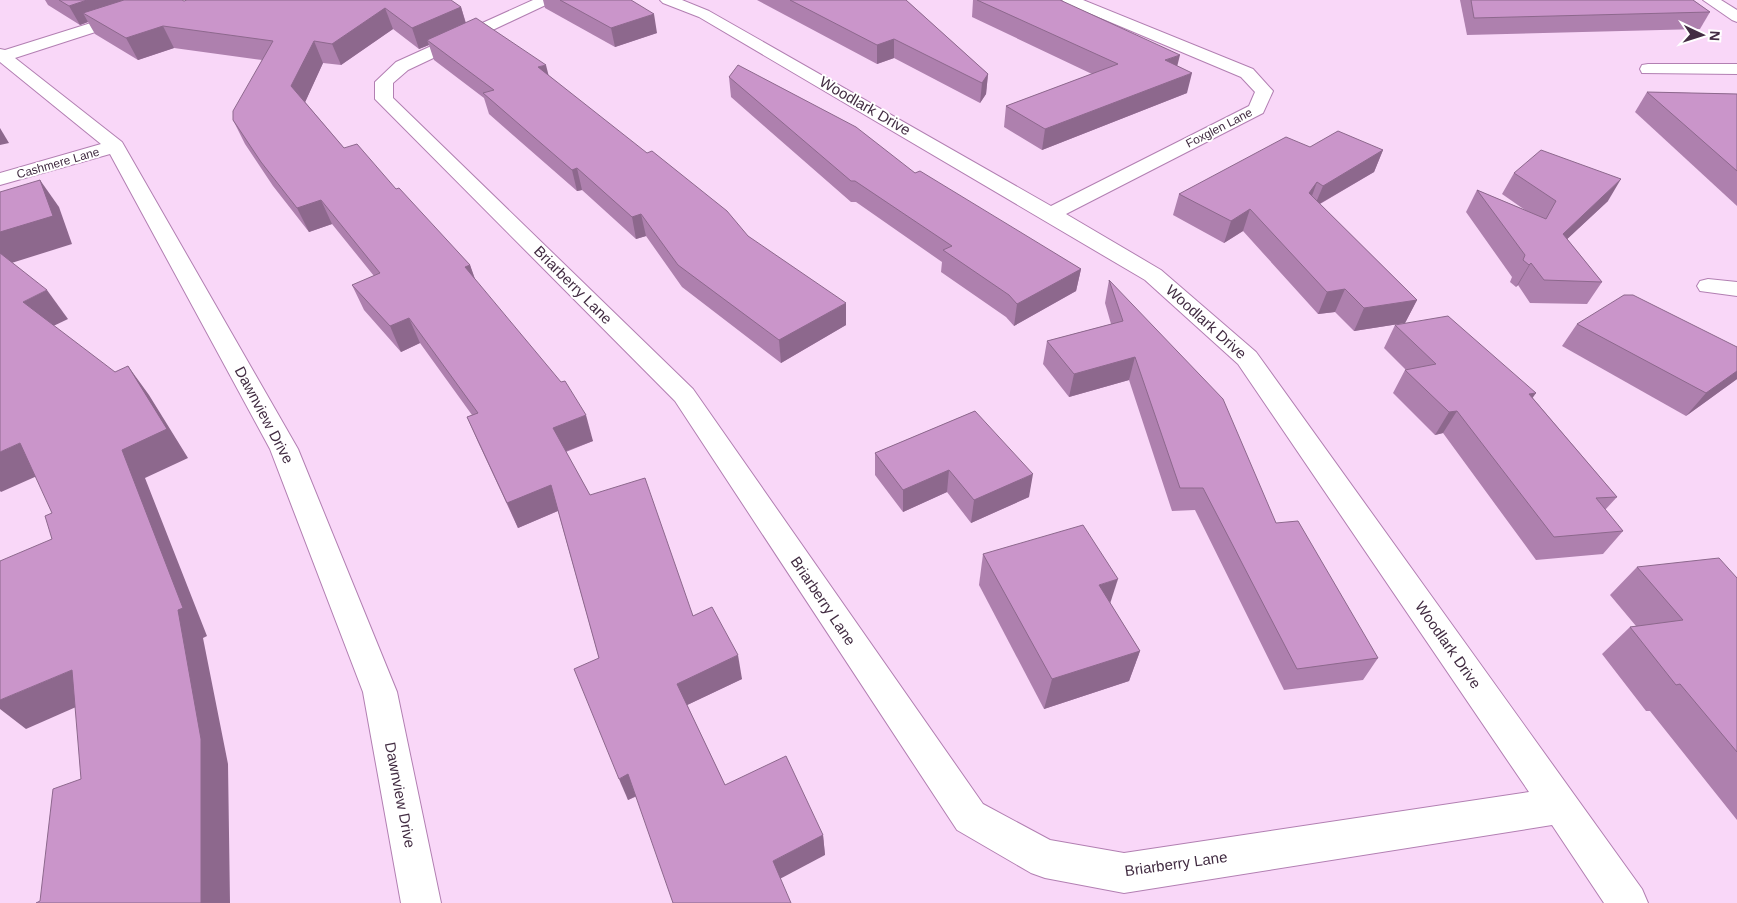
<svg xmlns="http://www.w3.org/2000/svg" width="1737" height="903" viewBox="0 0 1737 903" font-family="Helvetica,sans-serif">
<style>
.lines{fill:none;stroke-linecap:round;stroke-linejoin:round}
.minor-casing{stroke:#b27fb2;stroke-width:2}
.minor{fill:#fff;fill-rule:evenodd}
.wall{fill:#ae80ae}
.shaded-wall{fill:#8d688d}
.building{fill:#ca95ca;stroke:#8d688d}
.labels{text-anchor:middle;stroke-width:4;stroke-linejoin:round;paint-order:stroke}
.far-street-label{font-size:12px;fill:#422c42;stroke:#fff}
.street-label{font-size:15px;fill:#422c42;stroke:#fff}
</style>
<rect width="100%" height="100%" fill="#f9d7f8"/>
<g class="lines">
<g class="minor-casing">
<g id="minor">
<path d="M 164,0 L 188,0 L 185,3 L 15,58 L 122,142 L 298,449 L 397,692 L 441,903 L 401,903 L 363,692 L 270,449 L 110,154 L 0,185 L 0,173 L 101,144 L 0,62 L 0,49 L 5,50 Z"/>
<path d="M 533,0 L 553,0 L 550,3 L 408,70 L 393,83 L 393,98 L 693,389 L 983,804 L 1050,840 L 1124,853 L 1529,792 L 1238,364 L 1145,280 L 699,17 L 663,3 L 660,0 L 682,0 L 709,11 L 1051,206 L 1249,106 L 1255,92 L 1241,77 L 1065,3 L 1062,0 L 1083,0 L 1253,69 L 1273,91 L 1263,113 L 1066,214 L 1161,270 L 1256,352 L 1642,889 L 1648,903 L 1604,903 L 1552,825 L 1124,893 L 1045,878 L 1031,873 L 957,830 L 675,401 L 375,99 L 375,82 L 396,62 Z"/>
<path d="M 1703,0 L 1721,0 L 1737,10 L 1737,22 L 1732,20 Z"/>
<path d="M 1648,64 L 1737,64 L 1737,74 L 1642,73 L 1640,69 L 1642,65 Z"/>
<path d="M 1708,279 L 1737,282 L 1737,296 L 1700,291 L 1697,286 L 1700,281 Z"/>
</g>
</g>
<use href="#minor" class="minor"/>
</g>
<g class="wall">
<path d="M 45,0 L 182,0 L 184,1 L 461,7 L 466,23 L 549,76 L 748,236 L 846,325 L 781,363 L 682,287 L 646,236 L 636,239 L 582,190 L 577,191 L 489,114 L 484,98 L 434,60 L 429,45 L 419,49 L 393,29 L 341,65 L 323,63 L 305,102 L 344,148 L 396,189 L 470,265 L 475,280 L 593,441 L 566,452 L 590,495 L 693,616 L 742,679 L 687,705 L 725,785 L 823,835 L 825,855 L 635,797 L 628,800 L 599,658 L 558,511 L 518,528 L 478,442 L 467,417 L 472,415 L 420,343 L 401,352 L 364,310 L 352,285 L 374,276 L 332,224 L 309,232 L 273,186 L 245,144 L 233,120 L 262,60 L 174,48 L 138,60 L 95,34 L 88,22 L 80,25 L 48,5 Z"/>
<path d="M 543,0 L 631,0 L 657,33 L 615,47 L 545,8 Z"/>
<path d="M 757,0 L 906,0 L 988,74 L 986,94 L 980,103 L 894,58 L 877,64 Z"/>
<path d="M 973,0 L 1060,0 L 1177,66 L 1187,93 L 1042,150 L 1004,127 L 1006,106 L 1092,74 L 972,17 Z"/>
<path d="M 1460,0 L 1693,0 L 1710,12 L 1700,29 L 1467,35 Z"/>
<path d="M 729,77 L 915,173 L 1081,269 L 1076,291 L 1014,326 L 1006,317 L 941,272 L 942,262 L 856,202 L 851,202 L 731,97 Z"/>
<path d="M 1647,92 L 1737,94 L 1737,206 L 1635,112 Z"/>
<path d="M 1310,147 L 1383,150 L 1374,172 L 1320,204 L 1417,300 L 1405,323 L 1354,331 L 1335,312 L 1318,314 L 1243,231 L 1224,243 L 1173,215 L 1179,194 Z"/>
<path d="M 1514,173 L 1608,201 L 1567,239 L 1602,282 L 1587,304 L 1530,303 L 1518,285 L 1516,287 L 1510,282 L 1512,277 L 1466,212 L 1477,190 L 1525,210 L 1502,194 Z"/>
<path d="M 1109,280 L 1276,523 L 1378,658 L 1363,680 L 1284,690 L 1195,510 L 1172,511 L 1129,380 L 1069,397 L 1043,364 L 1047,341 L 1111,324 L 1105,303 Z"/>
<path d="M 1577,324 L 1737,347 L 1737,379 L 1686,416 L 1562,346 Z"/>
<path d="M 1395,325 L 1536,393 L 1532,397 L 1617,497 L 1605,510 L 1623,531 L 1603,554 L 1536,560 L 1443,433 L 1435,435 L 1393,393 L 1405,370 L 1406,370 L 1384,348 Z"/>
<path d="M 975,411 L 1029,497 L 971,523 L 947,492 L 903,512 L 875,475 L 875,453 Z"/>
<path d="M 983,554 L 1110,603 L 1140,651 L 1129,681 L 1044,709 L 979,585 Z"/>
<path d="M 1637,567 L 1737,578 L 1737,820 L 1650,711 L 1646,711 L 1602,654 L 1630,627 L 1636,626 L 1610,595 Z"/>
</g>
<g class="shaded-wall">
<path d="M 87,0 L 150,0 L 83,13 L 88,22 L 80,25 L 69,6 Z"/>
<path d="M 461,7 L 467,28 L 427,40 L 429,45 L 419,49 L 412,28 Z"/>
<path d="M 385,8 L 393,29 L 341,65 L 332,44 Z"/>
<path d="M 654,14 L 657,33 L 615,47 L 611,28 Z"/>
<path d="M 163,26 L 174,48 L 138,60 L 126,38 Z"/>
<path d="M 894,39 L 894,58 L 877,64 L 877,45 Z"/>
<path d="M 314,41 L 323,63 L 302,109 L 291,86 Z"/>
<path d="M 1180,55 L 1175,75 L 1165,60 Z"/>
<path d="M 546,65 L 551,85 L 538,67 Z"/>
<path d="M 1192,73 L 1187,93 L 1042,150 L 1045,129 Z"/>
<path d="M 988,74 L 986,94 L 980,103 L 982,83 Z"/>
<path d="M 0,128 L 9,143 L 0,145 Z"/>
<path d="M 1383,150 L 1374,172 L 1314,207 L 1323,186 Z"/>
<path d="M 577,168 L 582,190 L 577,191 L 572,170 Z"/>
<path d="M 1621,179 L 1608,201 L 1549,256 L 1563,234 Z"/>
<path d="M 40,180 L 59,207 L 72,244 L 2,266 L 0,263 L 0,232 Z"/>
<path d="M 1317,182 L 1309,204 L 1309,193 Z"/>
<path d="M 321,200 L 332,224 L 309,232 L 297,208 Z"/>
<path d="M 1250,209 L 1243,231 L 1224,243 L 1231,221 Z"/>
<path d="M 641,214 L 646,236 L 636,239 L 632,217 Z"/>
<path d="M 1531,263 L 1518,285 L 1516,287 L 1529,265 Z"/>
<path d="M 470,265 L 479,290 L 465,267 Z"/>
<path d="M 1081,269 L 1076,291 L 1014,326 L 1017,304 Z"/>
<path d="M 1345,289 L 1335,312 L 1318,314 L 1327,292 Z"/>
<path d="M 47,290 L 68,319 L 45,330 L 23,302 Z"/>
<path d="M 1417,300 L 1405,323 L 1354,331 L 1364,308 Z"/>
<path d="M 846,303 L 846,325 L 781,363 L 779,340 Z"/>
<path d="M 409,318 L 420,343 L 401,352 L 390,326 Z"/>
<path d="M 1135,357 L 1129,380 L 1069,397 L 1074,374 Z"/>
<path d="M 128,366 L 149,395 L 188,458 L 145,478 L 207,636 L 203,638 L 228,764 L 230,903 L 201,903 L 122,450 Z"/>
<path d="M 1737,371 L 1737,379 L 1686,416 L 1706,393 Z"/>
<path d="M 1536,393 L 1520,416 L 1529,394 Z"/>
<path d="M 1457,411 L 1443,433 L 1435,435 L 1449,412 Z"/>
<path d="M 586,415 L 593,441 L 561,453 L 553,428 Z"/>
<path d="M 20,443 L 46,472 L 1,492 L 0,491 L 0,452 Z"/>
<path d="M 949,470 L 947,492 L 903,512 L 903,490 Z"/>
<path d="M 1033,474 L 1029,497 L 971,523 L 974,500 Z"/>
<path d="M 551,485 L 560,510 L 518,528 L 507,503 Z"/>
<path d="M 1118,579 L 1108,610 L 1099,585 Z"/>
<path d="M 1140,651 L 1129,681 L 1044,709 L 1052,679 Z"/>
<path d="M 738,655 L 742,679 L 683,707 L 677,684 Z"/>
<path d="M 72,670 L 101,696 L 26,729 L 0,709 L 0,700 Z"/>
<path d="M 628,774 L 636,796 L 628,800 L 619,779 Z"/>
<path d="M 823,835 L 825,855 L 776,881 L 773,861 Z"/>
</g>
<g class="building">
<path d="M 59,0 L 87,0 L 69,6 Z"/>
<path d="M 124,0 L 182,0 L 184,1 L 187,0 L 451,0 L 461,7 L 412,28 L 385,8 L 332,44 L 314,41 L 291,86 L 344,148 L 357,144 L 396,189 L 399,188 L 470,265 L 465,267 L 561,382 L 565,381 L 586,415 L 553,428 L 590,495 L 645,478 L 693,616 L 712,607 L 738,655 L 677,684 L 725,785 L 786,756 L 823,835 L 773,861 L 791,903 L 673,903 L 628,774 L 619,779 L 574,669 L 599,658 L 551,485 L 507,503 L 467,417 L 478,413 L 409,318 L 390,326 L 352,285 L 380,273 L 321,200 L 297,208 L 261,162 L 233,120 L 233,111 L 273,41 L 163,26 L 126,38 L 83,13 Z"/>
<path d="M 560,0 L 631,0 L 654,14 L 611,28 Z"/>
<path d="M 790,0 L 906,0 L 988,74 L 982,83 L 894,39 L 877,45 Z"/>
<path d="M 977,0 L 1060,0 L 1180,55 L 1165,60 L 1192,73 L 1045,129 L 1006,106 L 1118,64 Z"/>
<path d="M 1471,0 L 1693,0 L 1710,12 L 1474,18 Z"/>
<path d="M 476,18 L 546,65 L 538,67 L 647,153 L 652,151 L 727,211 L 748,236 L 846,303 L 779,340 L 678,265 L 641,214 L 632,217 L 577,168 L 572,170 L 483,93 L 494,90 L 427,40 Z"/>
<path d="M 738,65 L 856,127 L 915,173 L 920,171 L 1081,269 L 1017,304 L 1009,295 L 943,250 L 952,246 L 855,181 L 851,181 L 729,77 Z"/>
<path d="M 1647,92 L 1737,94 L 1737,171 Z"/>
<path d="M 1338,131 L 1383,150 L 1323,186 L 1317,182 L 1309,193 L 1417,300 L 1364,308 L 1345,289 L 1327,292 L 1250,209 L 1231,221 L 1179,194 L 1286,137 L 1310,147 Z"/>
<path d="M 1541,150 L 1621,179 L 1563,234 L 1602,282 L 1544,280 L 1531,263 L 1529,265 L 1523,260 L 1525,255 L 1477,190 L 1546,219 L 1556,201 L 1514,173 Z"/>
<path d="M 40,180 L 53,216 L 0,232 L 0,192 Z"/>
<path d="M 0,253 L 47,290 L 23,302 L 115,372 L 128,366 L 167,429 L 122,450 L 183,608 L 178,610 L 201,739 L 201,903 L 36,903 L 40,901 L 53,789 L 81,779 L 72,670 L 0,700 L 0,561 L 52,539 L 45,516 L 52,513 L 20,443 L 0,452 Z"/>
<path d="M 1109,280 L 1223,399 L 1276,523 L 1298,521 L 1378,658 L 1297,669 L 1203,488 L 1180,488 L 1135,357 L 1074,374 L 1047,341 L 1123,321 Z"/>
<path d="M 1624,295 L 1633,295 L 1737,347 L 1737,371 L 1706,393 L 1577,324 Z"/>
<path d="M 1448,316 L 1536,393 L 1529,394 L 1617,497 L 1596,498 L 1623,531 L 1554,537 L 1457,411 L 1449,412 L 1405,370 L 1436,364 L 1395,325 Z"/>
<path d="M 975,411 L 1033,474 L 974,500 L 949,470 L 903,490 L 875,453 Z"/>
<path d="M 1083,525 L 1118,579 L 1099,585 L 1140,651 L 1052,679 L 983,554 Z"/>
<path d="M 1719,558 L 1737,578 L 1737,752 L 1680,684 L 1676,685 L 1630,627 L 1683,620 L 1637,567 Z"/>
</g>
<g class="labels">
<g class="far-street-label">
<text transform="translate(1219 128) rotate(-27)" y="4">Foxglen Lane</text>
<text transform="translate(58 163) rotate(-16)" y="4">Cashmere Lane</text>
</g>
<g class="street-label">
<text transform="translate(865 106) rotate(30)" y="5">Woodlark Drive</text>
<text transform="translate(573 285) rotate(45)" y="5">Briarberry Lane</text>
<text transform="translate(1206 322) rotate(42)" y="5">Woodlark Drive</text>
<text transform="translate(264 415) rotate(62)" y="5">Dawnview Drive</text>
<text transform="translate(823 601) rotate(56)" y="5">Briarberry Lane</text>
<text transform="translate(1448 645) rotate(55)" y="5">Woodlark Drive</text>
<text transform="translate(400 795) rotate(79)" y="5">Dawnview Drive</text>
<text transform="translate(1176 864) rotate(-8)" y="5">Briarberry Lane</text>
</g>
</g>
<g transform="translate(1702 35) rotate(94)" stroke="#ffffff" stroke-width="4" paint-order="stroke">
<path d="M0-4L9 19L0 12L-9 19Z" fill="#422c42"/>
<text y="-8" font-size="14" font-weight="bold" text-anchor="middle" fill="#422c42">N</text>
</g>
</svg>
